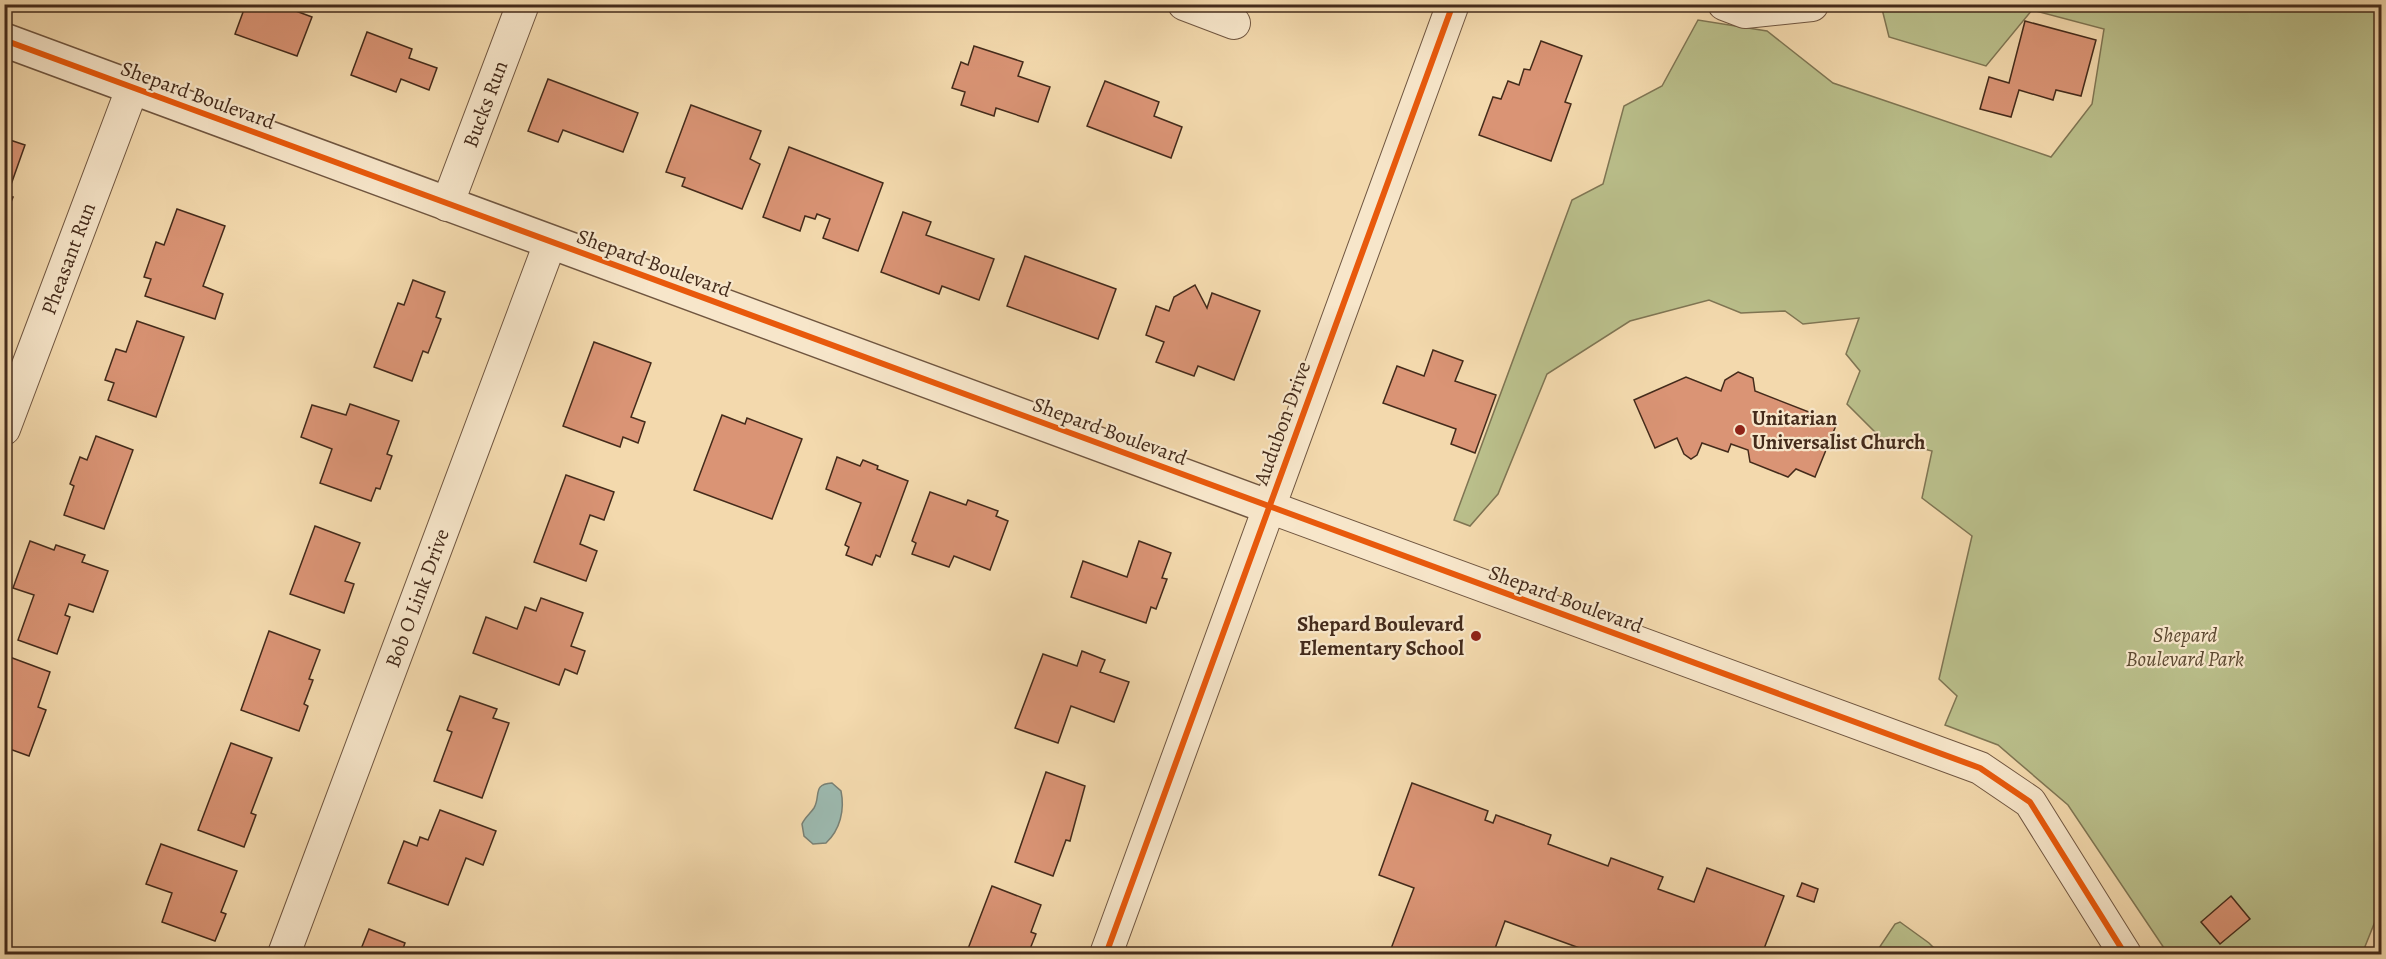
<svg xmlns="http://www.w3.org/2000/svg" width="2386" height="959" viewBox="0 0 2386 959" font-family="Alegreya,serif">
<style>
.green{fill:#babf8b;stroke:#7f7553;stroke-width:1.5}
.water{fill:#9cb9af;stroke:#798074;stroke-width:1.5}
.building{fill:#da9475;stroke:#442b1b;stroke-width:1.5}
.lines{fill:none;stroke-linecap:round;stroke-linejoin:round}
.minor-casing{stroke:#705640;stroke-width:34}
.tertiary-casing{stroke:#705640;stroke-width:36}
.minor{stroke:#f7e6ca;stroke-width:32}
.tertiary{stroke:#f7e6ca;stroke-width:33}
.cycleway-casing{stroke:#f7e6ca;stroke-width:10}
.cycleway{stroke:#e8590c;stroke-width:6}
.poi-dot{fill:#8f2418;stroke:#f7e6ca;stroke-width:2}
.labels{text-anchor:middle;stroke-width:4.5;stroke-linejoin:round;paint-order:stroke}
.street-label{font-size:21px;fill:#442b1b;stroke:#f7e6ca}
.poi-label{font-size:21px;font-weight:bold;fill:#442b1b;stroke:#f7e6ca;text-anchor:start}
.park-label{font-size:21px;font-style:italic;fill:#5c4931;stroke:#f7e6ca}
</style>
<rect width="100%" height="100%" fill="#f3d9ad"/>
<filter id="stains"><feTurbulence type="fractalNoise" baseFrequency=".00333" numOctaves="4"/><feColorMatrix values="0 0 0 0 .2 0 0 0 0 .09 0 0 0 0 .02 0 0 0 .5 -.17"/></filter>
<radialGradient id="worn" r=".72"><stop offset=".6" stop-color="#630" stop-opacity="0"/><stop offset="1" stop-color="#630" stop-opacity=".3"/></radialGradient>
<g class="green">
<path d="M 1881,5 L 2381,5 L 2382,904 L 2362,954 L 2168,954 L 2068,805 L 1998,745 L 1945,725 L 1957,696 L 1939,679 L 1972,536 L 1922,498 L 1932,451 L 1881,438 L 1847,404 L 1860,371 L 1846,354 L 1859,318 L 1803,324 L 1785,311 L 1741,313 L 1709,300 L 1630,321 L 1547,374 L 1498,494 L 1470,526 L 1454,520 L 1572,200 L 1603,184 L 1624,106 L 1662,86 L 1698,20 L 1767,31 L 1833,83 L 2051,157 L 2092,104 L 2104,29 L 2032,10 L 1986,66 L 1889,37 Z"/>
<path d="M 1900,922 L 1929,943 L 1940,954 L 1875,954 L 1895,924 Z"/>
</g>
<path class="water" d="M 832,783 L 841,791 C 845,810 840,830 826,843 L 813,844 L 804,836 L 802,824 C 805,817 810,814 814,808 C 821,796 812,784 832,783 Z"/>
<g class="building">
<path d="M 246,4 L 277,4 L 312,17 L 297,56 L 235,34 Z"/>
<path d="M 2025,21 L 2096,40 L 2081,96 L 2056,90 L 2053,100 L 2019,90 L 2011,117 L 1980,109 L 1989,77 L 2009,83 Z"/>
<path d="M 367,32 L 412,49 L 409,58 L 437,68 L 429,90 L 401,79 L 396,92 L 351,75 Z"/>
<path d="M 1541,41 L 1582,56 L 1565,102 L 1571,104 L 1551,161 L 1479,135 L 1493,97 L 1501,99 L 1508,81 L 1519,85 L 1524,69 L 1530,70 Z"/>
<path d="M 974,46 L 1023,62 L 1018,76 L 1050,87 L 1038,122 L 996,108 L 994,116 L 961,105 L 965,92 L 952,88 L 961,62 L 968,65 Z"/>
<path d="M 548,79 L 638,113 L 623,152 L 563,130 L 558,142 L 528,131 Z"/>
<path d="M 1105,81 L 1159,102 L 1154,116 L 1182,127 L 1171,158 L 1087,126 Z"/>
<path d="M 691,105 L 761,131 L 750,159 L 760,164 L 742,209 L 682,186 L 685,178 L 666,172 Z"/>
<path d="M 4,138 L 25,145 L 7,196 L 13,197 L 4,220 Z"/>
<path d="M 789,147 L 883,183 L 858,251 L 823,238 L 830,219 L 817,214 L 815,219 L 805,216 L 800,231 L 763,217 Z"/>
<path d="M 177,209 L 225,226 L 203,286 L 223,294 L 215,319 L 145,296 L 151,279 L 144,277 L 156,242 L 164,245 Z"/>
<path d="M 903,212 L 931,222 L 926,235 L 994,259 L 979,300 L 942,286 L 939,294 L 881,272 Z"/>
<path d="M 1025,256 L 1116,289 L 1098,339 L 1007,306 Z"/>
<path d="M 413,280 L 445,292 L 436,317 L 441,319 L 428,353 L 423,351 L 412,381 L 374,367 L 398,303 L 404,305 Z"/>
<path d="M 1195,285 L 1207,308 L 1212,293 L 1260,311 L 1234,380 L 1198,366 L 1194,376 L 1156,362 L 1164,342 L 1146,335 L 1156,306 L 1169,311 L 1174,297 Z"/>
<path d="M 137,321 L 184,337 L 156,417 L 108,400 L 114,383 L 105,380 L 116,349 L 126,352 Z"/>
<path d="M 594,342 L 651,363 L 631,417 L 645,422 L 638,443 L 623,437 L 620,447 L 563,426 Z"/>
<path d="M 1433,350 L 1463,361 L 1455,381 L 1496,395 L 1475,453 L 1451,444 L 1456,429 L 1383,403 L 1397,366 L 1424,376 Z"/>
<path d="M 1738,372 L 1753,378 L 1755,391 L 1837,423 L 1815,477 L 1796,469 L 1788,477 L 1750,462 L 1748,450 L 1731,444 L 1728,452 L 1702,443 L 1697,455 L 1691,459 L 1684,454 L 1677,438 L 1655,448 L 1634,400 L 1686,377 L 1721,391 L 1725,380 Z"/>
<path d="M 350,404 L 399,421 L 387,454 L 392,456 L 380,489 L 376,488 L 371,501 L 320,483 L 332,449 L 301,437 L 312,405 L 346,415 Z"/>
<path d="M 722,415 L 745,424 L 747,418 L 802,439 L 772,519 L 694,490 Z"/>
<path d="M 96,436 L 133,450 L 104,529 L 64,515 L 74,486 L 70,484 L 80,457 L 87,460 Z"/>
<path d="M 837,457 L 860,466 L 863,460 L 878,466 L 877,469 L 908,481 L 880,557 L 876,555 L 872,565 L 846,555 L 849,547 L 845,545 L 861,503 L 826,489 Z"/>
<path d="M 566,475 L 614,492 L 604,520 L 590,515 L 580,544 L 597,551 L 586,581 L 534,562 Z"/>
<path d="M 930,492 L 966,505 L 968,500 L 998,511 L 996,516 L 1008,521 L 990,570 L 954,556 L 949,567 L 912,554 L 916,543 L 912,541 Z"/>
<path d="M 315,526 L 360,543 L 345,581 L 354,584 L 344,613 L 290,594 Z"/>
<path d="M 30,541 L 54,550 L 56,545 L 85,555 L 82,562 L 108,571 L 93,612 L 69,604 L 65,615 L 70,617 L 57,654 L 18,640 L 34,595 L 13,588 Z"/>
<path d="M 1139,541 L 1171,553 L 1162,578 L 1167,579 L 1156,609 L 1151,607 L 1146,623 L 1071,597 L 1083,561 L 1127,577 Z"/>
<path d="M 541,598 L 583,613 L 571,646 L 585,651 L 577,674 L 565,669 L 559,685 L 473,653 L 486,617 L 517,629 L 525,607 L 536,611 Z"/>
<path d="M 269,631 L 320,650 L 309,679 L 313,680 L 304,704 L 308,706 L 299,731 L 241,710 Z"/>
<path d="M 1082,651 L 1105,660 L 1100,672 L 1129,682 L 1114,722 L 1071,706 L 1058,743 L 1015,728 L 1043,654 L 1077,666 Z"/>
<path d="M 7,656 L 50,672 L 38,707 L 46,710 L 29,756 L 4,747 L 4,664 Z"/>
<path d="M 460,696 L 497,709 L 493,718 L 509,723 L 482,798 L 434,781 L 452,732 L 447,730 Z"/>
<path d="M 231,743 L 272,758 L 251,813 L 256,815 L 244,847 L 198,830 Z"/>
<path d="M 1046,772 L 1085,786 L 1070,841 L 1066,840 L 1053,876 L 1015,862 Z"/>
<path d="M 1412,783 L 1488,811 L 1485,820 L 1493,823 L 1496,815 L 1551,835 L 1548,844 L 1608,866 L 1611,858 L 1663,877 L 1658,889 L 1694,902 L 1707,868 L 1784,896 L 1762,954 L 1596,954 L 1505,921 L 1493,954 L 1389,954 L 1414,888 L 1379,875 Z"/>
<path d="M 440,810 L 496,831 L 483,865 L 466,858 L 448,905 L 388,883 L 404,841 L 417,846 L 420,837 L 428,840 Z"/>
<path d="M 161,844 L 237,871 L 221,912 L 226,914 L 215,941 L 162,922 L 172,893 L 146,884 Z"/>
<path d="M 1802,883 L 1818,889 L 1814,902 L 1797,896 Z"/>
<path d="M 992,886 L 1041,905 L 1031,932 L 1036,934 L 1028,954 L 966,954 Z"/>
<path d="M 2231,896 L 2250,919 L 2220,944 L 2201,922 Z"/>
<path d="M 369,929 L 405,943 L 401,954 L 359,954 Z"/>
</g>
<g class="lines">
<g class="minor-casing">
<g id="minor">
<path d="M 1184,4 L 1234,23"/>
<path d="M 1724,4 L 1745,12 L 1812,5"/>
<path id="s1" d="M 447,205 L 523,4"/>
<path id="s2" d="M 4,429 L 132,89"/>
<path d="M 1269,507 L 1980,768 L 2030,802 L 2125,954"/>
<path id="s3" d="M 284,954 L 550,243"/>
<path d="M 1106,954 L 1453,4"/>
</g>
</g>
<g class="tertiary-casing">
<path id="tertiary" d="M 4,40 L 1269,507"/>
</g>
<use href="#minor" class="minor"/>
<use href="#tertiary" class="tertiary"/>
<g class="cycleway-casing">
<g id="cycleway">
<path d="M 4,40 L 1980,768 L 2030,802 L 2125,954"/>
<path d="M 1106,954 L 1453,4"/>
</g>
</g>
<use href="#cycleway" class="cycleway"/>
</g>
<g class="poi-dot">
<circle cx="1740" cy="430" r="6"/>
<circle cx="1476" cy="636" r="6"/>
</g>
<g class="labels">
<g class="street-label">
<text transform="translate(198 95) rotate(20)" y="7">Shepard Boulevard</text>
<text dy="7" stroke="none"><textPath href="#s1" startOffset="108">Bucks Run</textPath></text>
<text dy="7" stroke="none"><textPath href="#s2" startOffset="182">Pheasant Run</textPath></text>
<text transform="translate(654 263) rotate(20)" y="7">Shepard Boulevard</text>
<text transform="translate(1282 423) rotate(-70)" y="7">Audubon Drive</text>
<text transform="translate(1110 431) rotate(20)" y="7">Shepard Boulevard</text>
<text dy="7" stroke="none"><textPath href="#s3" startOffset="380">Bob O Link Drive</textPath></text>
<text transform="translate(1566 599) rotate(20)" y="7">Shepard Boulevard</text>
</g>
<g class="poi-label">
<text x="1752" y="425">Unitarian<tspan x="1752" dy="24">Universalist Church</tspan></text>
<text x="1464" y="631" text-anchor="end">Shepard Boulevard<tspan x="1464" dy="24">Elementary School</tspan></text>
</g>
<g class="park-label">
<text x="2185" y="642">Shepard<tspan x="2185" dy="24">Boulevard Park</tspan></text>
</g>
</g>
<rect width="2386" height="959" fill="none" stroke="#f3d9ad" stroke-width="24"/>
<rect x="6" y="6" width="2374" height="947" fill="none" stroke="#442b1b" stroke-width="3"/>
<rect x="12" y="12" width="2362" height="935" fill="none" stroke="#442b1b" stroke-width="1.5"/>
<rect width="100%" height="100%" filter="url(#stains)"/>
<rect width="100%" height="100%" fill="url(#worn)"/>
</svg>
